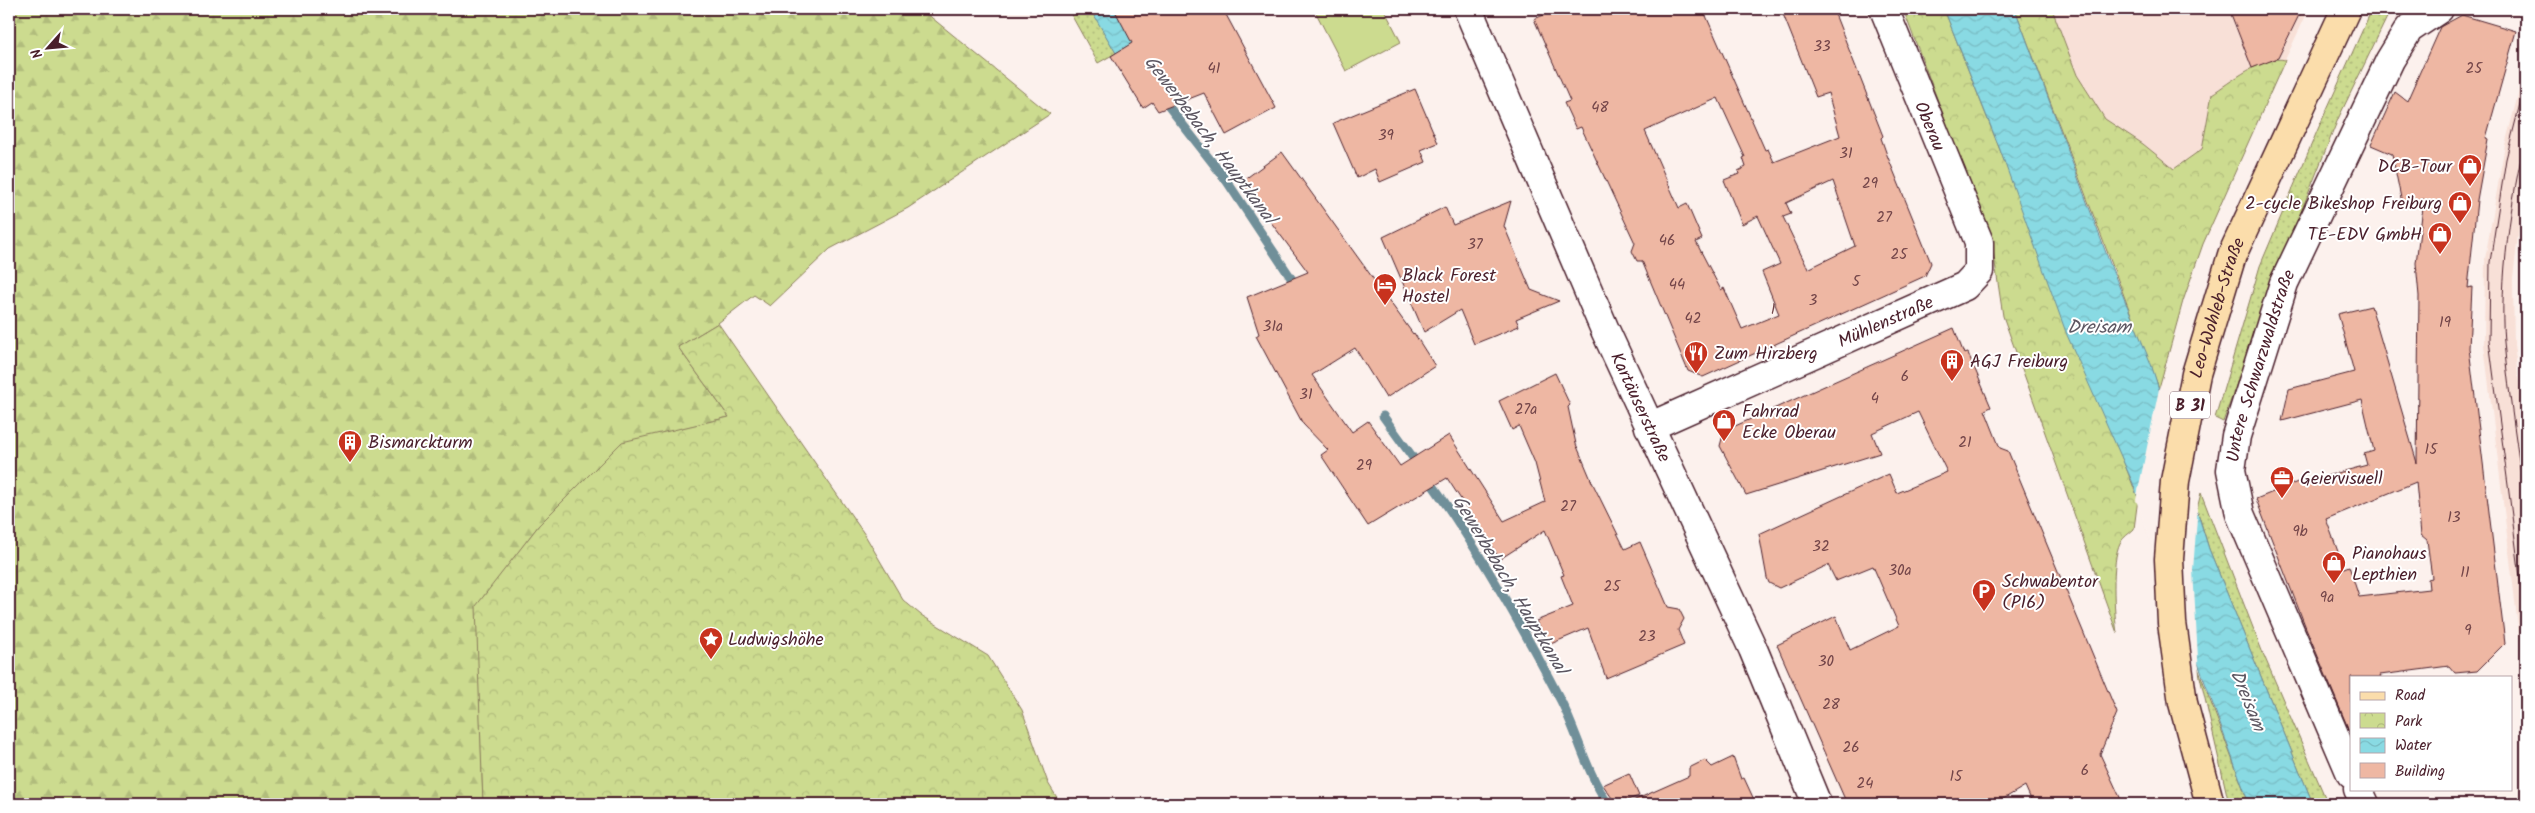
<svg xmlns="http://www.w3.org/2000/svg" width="2535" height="813" viewBox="0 0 2535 813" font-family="Kalam,sans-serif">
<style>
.built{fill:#f8e0d7}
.grass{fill:url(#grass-dots);stroke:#8b7d5d}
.forest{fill:url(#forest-firs);stroke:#8b7d5d}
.park{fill:url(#park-crowns);stroke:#8b7d5d}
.pitch{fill:#ccdb8f;stroke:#8b7d5d}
.water{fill:url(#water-waves);stroke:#708f99}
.pier{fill:#fcf1ed}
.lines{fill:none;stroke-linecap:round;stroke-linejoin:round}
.stream{stroke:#708f99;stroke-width:9}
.building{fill:#eeb7a3;stroke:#4a1f2b;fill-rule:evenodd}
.minor-casing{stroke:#4a1f2b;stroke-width:31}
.primary-casing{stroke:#4a1f2b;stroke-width:31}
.minor{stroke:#fff;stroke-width:28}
.primary{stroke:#fbddab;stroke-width:28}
.tram{stroke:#4a1f2b;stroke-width:1}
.labels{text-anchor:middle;stroke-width:4;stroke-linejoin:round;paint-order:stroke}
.number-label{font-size:15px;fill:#734549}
.shield{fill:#fff;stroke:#80626b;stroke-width:1}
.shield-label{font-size:16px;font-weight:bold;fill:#4a1f2b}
.street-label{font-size:18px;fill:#4a1f2b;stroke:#fff}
.poi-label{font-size:18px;fill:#4a1f2b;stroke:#fff;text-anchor:start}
.water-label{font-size:19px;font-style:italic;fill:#5d5762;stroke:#fff}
</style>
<defs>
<pattern id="grass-dots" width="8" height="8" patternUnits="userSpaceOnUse" patternTransform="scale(1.25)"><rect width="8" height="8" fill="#ccdb8f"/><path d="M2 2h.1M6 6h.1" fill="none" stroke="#b1bc7c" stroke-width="1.8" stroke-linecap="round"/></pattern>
<pattern id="forest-firs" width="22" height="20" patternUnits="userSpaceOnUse" patternTransform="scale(1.25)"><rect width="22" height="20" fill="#ccdb8f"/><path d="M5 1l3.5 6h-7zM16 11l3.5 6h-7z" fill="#b1bc7c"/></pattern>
<pattern id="park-crowns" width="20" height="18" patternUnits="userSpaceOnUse" patternTransform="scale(1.25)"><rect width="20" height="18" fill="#ccdb8f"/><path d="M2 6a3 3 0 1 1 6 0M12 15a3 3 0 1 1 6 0" fill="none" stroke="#b1bc7c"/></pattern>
<pattern id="water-waves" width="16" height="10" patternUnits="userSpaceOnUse" patternTransform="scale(1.25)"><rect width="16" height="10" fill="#89dae3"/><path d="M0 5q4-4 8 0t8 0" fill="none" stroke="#78bbc3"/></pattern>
</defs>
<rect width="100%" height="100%" fill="#fcf1ed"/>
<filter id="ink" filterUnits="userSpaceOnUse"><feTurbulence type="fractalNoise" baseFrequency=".02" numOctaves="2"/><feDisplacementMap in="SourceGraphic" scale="10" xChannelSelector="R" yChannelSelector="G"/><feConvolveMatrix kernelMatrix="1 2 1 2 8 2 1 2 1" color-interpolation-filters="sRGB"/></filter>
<g filter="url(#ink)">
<g class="built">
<path d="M 2052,9 L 2309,9 L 2285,60 L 2278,58 L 2212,94 L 2202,149 L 2174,169 L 2143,144 L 2105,119 L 2077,75 Z"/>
<path d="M 2526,64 L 2526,168 L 2513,278 L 2514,345 L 2526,437 L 2526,692 L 2484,345 L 2485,259 L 2505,145 Z"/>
</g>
<g class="grass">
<path d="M 1068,9 L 1091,9 L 1116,53 L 1098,63 Z"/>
<path d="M 2372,9 L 2391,9 L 2338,119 L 2277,272 L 2223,422 L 2215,418 L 2260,266 L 2318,129 Z"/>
<path d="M 2201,493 L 2262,651 L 2328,804 L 2313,804 L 2209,549 L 2197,509 Z"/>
<path d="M 2198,668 L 2249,804 L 2229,804 Z"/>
</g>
<path class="forest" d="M 9,9 L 921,9 L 1050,114 L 908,208 L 830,249 L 770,306 L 754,295 L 718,323 L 678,347 L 729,417 L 622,443 L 539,525 L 477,606 L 483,804 L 9,804 Z"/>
<g class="park">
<path d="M 1903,9 L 1944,9 L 2138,498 L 2134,529 C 2129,534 2123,537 2120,543 C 2111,561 2114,613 2117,633 L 2003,316 L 1992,243 Z"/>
<path d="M 2015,9 L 2052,9 L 2077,75 L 2105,119 L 2143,144 L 2174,169 L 2202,149 L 2212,94 C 2229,83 2265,54 2285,60 L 2203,244 L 2183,301 L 2159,388 Z"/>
<path d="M 718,323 L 865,535 L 903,600 L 921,615 L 988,656 L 1022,710 L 1048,783 L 1061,804 L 483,804 L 476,606 L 539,525 L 622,442 L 729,417 L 678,347 Z"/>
</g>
<path class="pitch" d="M 1314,9 L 1384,9 L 1401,42 L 1346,71 Z"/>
<g class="water">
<path d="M 1090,9 L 1114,9 L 1135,42 L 1116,53 Z"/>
<path d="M 1944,9 L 2015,9 L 2112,269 L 2151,364 L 2209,549 L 2313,804 L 2249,804 L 2132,481 L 2067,335 L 1999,147 Z"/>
</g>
<path class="pier" d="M 2160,384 L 2198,505 L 2193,570 L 2199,676 L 2136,500 Z"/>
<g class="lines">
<g class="stream">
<path d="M 1162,98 L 1226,180 L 1297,287"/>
<path d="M 1383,416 L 1419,466"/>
<path d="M 1427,477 C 1478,548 1521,624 1561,701 C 1578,735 1587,773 1608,804"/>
</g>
</g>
<g class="building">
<path d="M 1114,9 L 1223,9 L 1276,108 L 1226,135 L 1204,93 L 1158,111 L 1152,102 L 1143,108 L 1111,56 L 1132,43 Z"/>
<path d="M 1558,9 L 1703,9 L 1765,150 L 1768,149 L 1774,162 L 1840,136 L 1828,93 L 1816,97 L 1781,9 L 1833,9 L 1883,136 L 1881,138 L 1887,155 L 1931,263 L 1925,276 L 1703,377 L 1688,371 L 1642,261 L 1637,261 L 1632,251 L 1635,243 L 1581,127 L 1576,129 L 1564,103 L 1570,101 L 1534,19 ZM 1718,98 L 1745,157 L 1743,158 L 1746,167 L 1738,171 L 1739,174 L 1724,180 L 1742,224 L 1758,216 L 1780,264 L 1762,272 L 1779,314 L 1742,329 L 1724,288 L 1721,290 L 1696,242 L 1702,239 L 1687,204 L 1679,208 L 1645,131 ZM 1833,181 L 1855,246 L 1808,269 L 1783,217 L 1791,214 L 1786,203 Z"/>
<path d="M 2229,9 L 2302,9 L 2278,58 L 2252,68 Z"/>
<path d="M 2462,15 L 2516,31 L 2486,138 L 2488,139 L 2477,200 L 2468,288 L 2472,287 L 2469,348 L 2505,643 L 2477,671 L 2455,673 L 2449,666 L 2380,675 L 2381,677 L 2351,677 L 2351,735 L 2306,628 L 2256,499 L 2305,479 L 2308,481 L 2367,465 L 2364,454 L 2374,451 L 2362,400 L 2282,421 L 2289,389 L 2354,372 L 2338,314 L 2371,306 L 2417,463 L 2419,296 L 2416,263 L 2424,199 L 2402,203 L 2392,154 L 2371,145 L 2395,92 L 2407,101 L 2440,27 ZM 2416,482 L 2421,535 L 2427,540 L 2432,578 L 2428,579 L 2429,589 L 2359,597 L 2349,566 L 2344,568 L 2326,519 Z"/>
<path d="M 1415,89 L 1438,143 L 1421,150 L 1426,162 L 1380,182 L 1375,169 L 1357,178 L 1333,123 Z"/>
<path d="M 1282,152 L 1413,334 L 1414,333 L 1435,366 L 1386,398 L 1355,348 L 1312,375 L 1352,432 L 1368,421 L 1400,466 L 1449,435 L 1504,521 L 1545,502 L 1535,463 L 1519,426 L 1512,430 L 1499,401 L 1555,373 L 1570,405 L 1568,407 L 1576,444 L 1592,482 L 1625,549 L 1640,542 L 1668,607 L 1679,609 L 1684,619 L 1678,630 L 1684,645 L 1606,678 L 1588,628 L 1546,646 L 1536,621 L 1573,606 L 1561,576 L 1564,575 L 1545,530 L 1500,559 L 1447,478 L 1368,526 L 1321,455 L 1328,450 L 1303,424 L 1256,336 L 1259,334 L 1247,297 L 1308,272 L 1241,182 Z"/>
<path d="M 1511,201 L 1504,226 L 1531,290 L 1559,301 L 1516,319 L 1519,326 L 1474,344 L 1460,310 L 1424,332 L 1383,237 L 1445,207 L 1453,225 Z"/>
<path d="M 1954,328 L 1964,354 L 1968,353 L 1991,407 L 1985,410 L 2000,448 L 2008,451 L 2117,713 L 2100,754 L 2123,804 L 2033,804 L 2025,786 L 1995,804 L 1847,804 L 1777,645 L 1836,616 L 1850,650 L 1899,626 L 1873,566 L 1836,581 L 1828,565 L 1779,588 L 1769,583 L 1767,578 L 1759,534 L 1889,474 L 1897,493 L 1947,472 L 1918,412 L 1872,433 L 1880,453 L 1746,495 L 1720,446 L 1724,431 Z"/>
<path d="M 1733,757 L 1741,779 L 1744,778 L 1756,804 L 1626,804 L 1689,776 L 1689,768 L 1705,760 L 1712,767 Z"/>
<path d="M 1629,773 L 1639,796 L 1616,804 L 1603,785 Z"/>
</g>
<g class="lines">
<g class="minor-casing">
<g id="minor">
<path id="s1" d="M 1468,9 L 1605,330 L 1753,649 L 1817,804"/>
<path id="s2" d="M 1649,427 L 1965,286 L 1979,271 L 1979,242 L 1884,9"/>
<path id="s3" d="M 2351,774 L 2240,514 L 2231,470 L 2236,436 L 2284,283 L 2390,60 L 2409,29 L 2439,9"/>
<path d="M 2358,789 L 2365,804"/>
</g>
</g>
<g class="primary-casing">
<g id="primary">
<path id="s4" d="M 2210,804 L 2183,703 L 2172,623 L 2169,559 L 2175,481 L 2196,374 L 2232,255 L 2346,9"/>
</g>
</g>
<use href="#minor" class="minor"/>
<use href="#primary" class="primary"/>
<g class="tram">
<path d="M 2526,80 L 2506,159 L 2490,262 L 2489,340 L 2526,623"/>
<path d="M 2526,138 C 2511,195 2499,284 2504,342 C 2509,399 2519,456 2526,513"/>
</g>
</g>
</g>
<defs>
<g id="shop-pin" transform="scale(1.25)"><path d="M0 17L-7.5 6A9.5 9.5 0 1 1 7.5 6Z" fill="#c8321e" stroke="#fff"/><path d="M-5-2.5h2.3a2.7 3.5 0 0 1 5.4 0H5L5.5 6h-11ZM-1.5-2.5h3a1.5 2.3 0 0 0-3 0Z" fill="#fff"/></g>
<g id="hotel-pin" transform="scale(1.25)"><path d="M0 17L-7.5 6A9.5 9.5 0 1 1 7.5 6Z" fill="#c8321e" stroke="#fff"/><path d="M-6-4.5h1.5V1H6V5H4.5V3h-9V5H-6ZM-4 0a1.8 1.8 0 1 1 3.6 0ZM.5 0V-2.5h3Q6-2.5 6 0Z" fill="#fff"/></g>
<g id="restaurant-pin" transform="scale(1.25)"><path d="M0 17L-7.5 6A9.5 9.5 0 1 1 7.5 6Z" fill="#c8321e" stroke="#fff"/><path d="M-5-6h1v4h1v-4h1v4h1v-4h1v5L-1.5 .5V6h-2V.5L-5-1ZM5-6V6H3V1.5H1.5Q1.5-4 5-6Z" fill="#fff"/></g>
<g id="building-pin" transform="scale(1.25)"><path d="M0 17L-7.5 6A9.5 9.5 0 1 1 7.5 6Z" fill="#c8321e" stroke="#fff"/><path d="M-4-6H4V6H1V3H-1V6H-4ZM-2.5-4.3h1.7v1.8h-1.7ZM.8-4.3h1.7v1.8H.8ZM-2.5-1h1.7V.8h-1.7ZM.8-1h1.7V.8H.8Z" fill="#fff"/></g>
<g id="office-pin" transform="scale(1.25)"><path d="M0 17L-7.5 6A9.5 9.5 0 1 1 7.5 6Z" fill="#c8321e" stroke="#fff"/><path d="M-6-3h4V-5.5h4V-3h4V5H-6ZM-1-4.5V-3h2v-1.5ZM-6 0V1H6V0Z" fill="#fff"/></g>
<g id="parking-pin" transform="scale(1.25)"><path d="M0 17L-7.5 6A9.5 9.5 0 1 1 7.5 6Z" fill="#c8321e" stroke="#fff"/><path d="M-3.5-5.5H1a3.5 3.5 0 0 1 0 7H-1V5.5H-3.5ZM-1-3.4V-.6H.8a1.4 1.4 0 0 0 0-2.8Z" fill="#fff"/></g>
<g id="sight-pin" transform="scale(1.25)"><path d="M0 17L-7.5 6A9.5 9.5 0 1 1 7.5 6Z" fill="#c8321e" stroke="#fff"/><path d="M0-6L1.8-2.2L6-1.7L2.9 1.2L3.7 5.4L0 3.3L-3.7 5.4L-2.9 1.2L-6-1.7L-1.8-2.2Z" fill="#fff"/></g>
</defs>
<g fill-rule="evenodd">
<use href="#shop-pin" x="2470" y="166"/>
<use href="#shop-pin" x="2460" y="203"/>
<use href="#shop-pin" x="2440" y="234"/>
<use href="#hotel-pin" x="1385" y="285"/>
<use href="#restaurant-pin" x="1696" y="353"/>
<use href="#building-pin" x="1952" y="361"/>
<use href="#shop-pin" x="1724" y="421"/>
<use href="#building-pin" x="350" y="442"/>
<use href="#office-pin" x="2282" y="478"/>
<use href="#shop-pin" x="2334" y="563"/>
<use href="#parking-pin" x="1984" y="591"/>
<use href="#sight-pin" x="711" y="639"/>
</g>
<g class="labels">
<g class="number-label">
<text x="1822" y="51">33</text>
<text x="1214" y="73">41</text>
<text x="2474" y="73">25</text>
<text x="1600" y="112">48</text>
<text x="1386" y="140">39</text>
<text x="1846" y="158">31</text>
<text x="1870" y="188">29</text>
<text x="1884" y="222">27</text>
<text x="1667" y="245">46</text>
<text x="1475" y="249">37</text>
<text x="1899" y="259">25</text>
<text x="1856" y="286">5</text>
<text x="1677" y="289">44</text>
<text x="1813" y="305">3</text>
<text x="1773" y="314">1</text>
<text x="1693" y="323">42</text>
<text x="2445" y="327">19</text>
<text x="1273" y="331">31a</text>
<text x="1905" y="381">6</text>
<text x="1306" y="399">31</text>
<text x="1875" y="403">4</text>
<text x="1526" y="414">27a</text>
<text x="1965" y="447">21</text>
<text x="2431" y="454">15</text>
<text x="1364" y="470">29</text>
<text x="1568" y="511">27</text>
<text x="2454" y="522">13</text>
<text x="2300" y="536">9b</text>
<text x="1821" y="551">32</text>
<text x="1900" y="575">30a</text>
<text x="2465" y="577">11</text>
<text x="1612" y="591">25</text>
<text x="2327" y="602">9a</text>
<text x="2468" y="635">9</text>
<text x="1647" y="641">23</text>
<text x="1826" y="666">30</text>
<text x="1831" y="709">28</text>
<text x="1851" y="752">26</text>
<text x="2085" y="775">6</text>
<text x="1956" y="781">15</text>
<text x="1865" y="788">24</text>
</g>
<rect class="shield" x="2170" y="391.5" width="40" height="27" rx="4"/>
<g class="shield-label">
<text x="2190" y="411">B 31</text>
</g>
<g class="street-label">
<text transform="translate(1930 126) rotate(67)" y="6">Oberau</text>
<text dy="6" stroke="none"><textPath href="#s4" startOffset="506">Leo-Wohleb-Straße</textPath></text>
<text dy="6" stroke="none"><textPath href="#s2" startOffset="259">Mühlenstraße</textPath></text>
<text dy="6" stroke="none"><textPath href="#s3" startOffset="436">Untere Schwarzwaldstraße</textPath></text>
<text dy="6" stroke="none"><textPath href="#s1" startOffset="434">Kartäuserstraße</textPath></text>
</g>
<g class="poi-label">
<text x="2452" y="172" text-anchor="end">DCB-Tour</text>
<text x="2442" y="209" text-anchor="end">2-cycle Bikeshop Freiburg</text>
<text x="2422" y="240" text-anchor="end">TE-EDV GmbH</text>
<text x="1402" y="281">Black Forest<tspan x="1402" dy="21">Hostel</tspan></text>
<text x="1714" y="359">Zum Hirzberg</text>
<text x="1970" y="367">AGJ Freiburg</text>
<text x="1742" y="417">Fahrrad<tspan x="1742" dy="21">Ecke Oberau</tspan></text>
<text x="368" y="448">Bismarckturm</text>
<text x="2300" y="484">Geiervisuell</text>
<text x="2352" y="559">Pianohaus<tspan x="2352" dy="21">Lepthien</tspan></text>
<text x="2002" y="587">Schwabentor<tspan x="2002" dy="21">(P16)</tspan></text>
<text x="728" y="645">Ludwigshöhe</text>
</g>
<g class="water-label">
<text transform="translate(1211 139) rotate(53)" y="7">Gewerbebach, Hauptkanal</text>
<text x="2099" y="333">Dreisam</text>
<text transform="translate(1511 584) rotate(59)" y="7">Gewerbebach, Hauptkanal</text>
<text transform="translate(2249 700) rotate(68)" y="7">Dreisam</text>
</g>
</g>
<rect width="2535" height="813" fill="none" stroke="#fff" stroke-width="30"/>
<rect x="15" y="15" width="2505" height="783" fill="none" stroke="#4a1f2b" stroke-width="2" filter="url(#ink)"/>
<rect x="2350" y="676" width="162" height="115" fill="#ffffff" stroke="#b7a5aa"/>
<rect x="2360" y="692" width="25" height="8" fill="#fbddab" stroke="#b7a5aa"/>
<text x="2395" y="700" font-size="15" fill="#4a1f2b">Road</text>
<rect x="2360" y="713" width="25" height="15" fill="url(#park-crowns)" stroke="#b7a5aa"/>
<text x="2395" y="726" font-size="15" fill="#4a1f2b">Park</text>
<rect x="2360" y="738" width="25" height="15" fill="url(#water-waves)" stroke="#b7a5aa"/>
<text x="2395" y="750" font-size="15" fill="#4a1f2b">Water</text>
<rect x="2360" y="763" width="25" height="15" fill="#eeb7a3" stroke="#b7a5aa"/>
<text x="2395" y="776" font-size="15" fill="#4a1f2b">Building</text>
<g transform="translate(48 48) rotate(243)" stroke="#ffffff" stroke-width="4" paint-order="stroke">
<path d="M0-4L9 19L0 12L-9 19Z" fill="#4a1f2b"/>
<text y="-8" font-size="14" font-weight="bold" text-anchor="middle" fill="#4a1f2b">N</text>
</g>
</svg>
